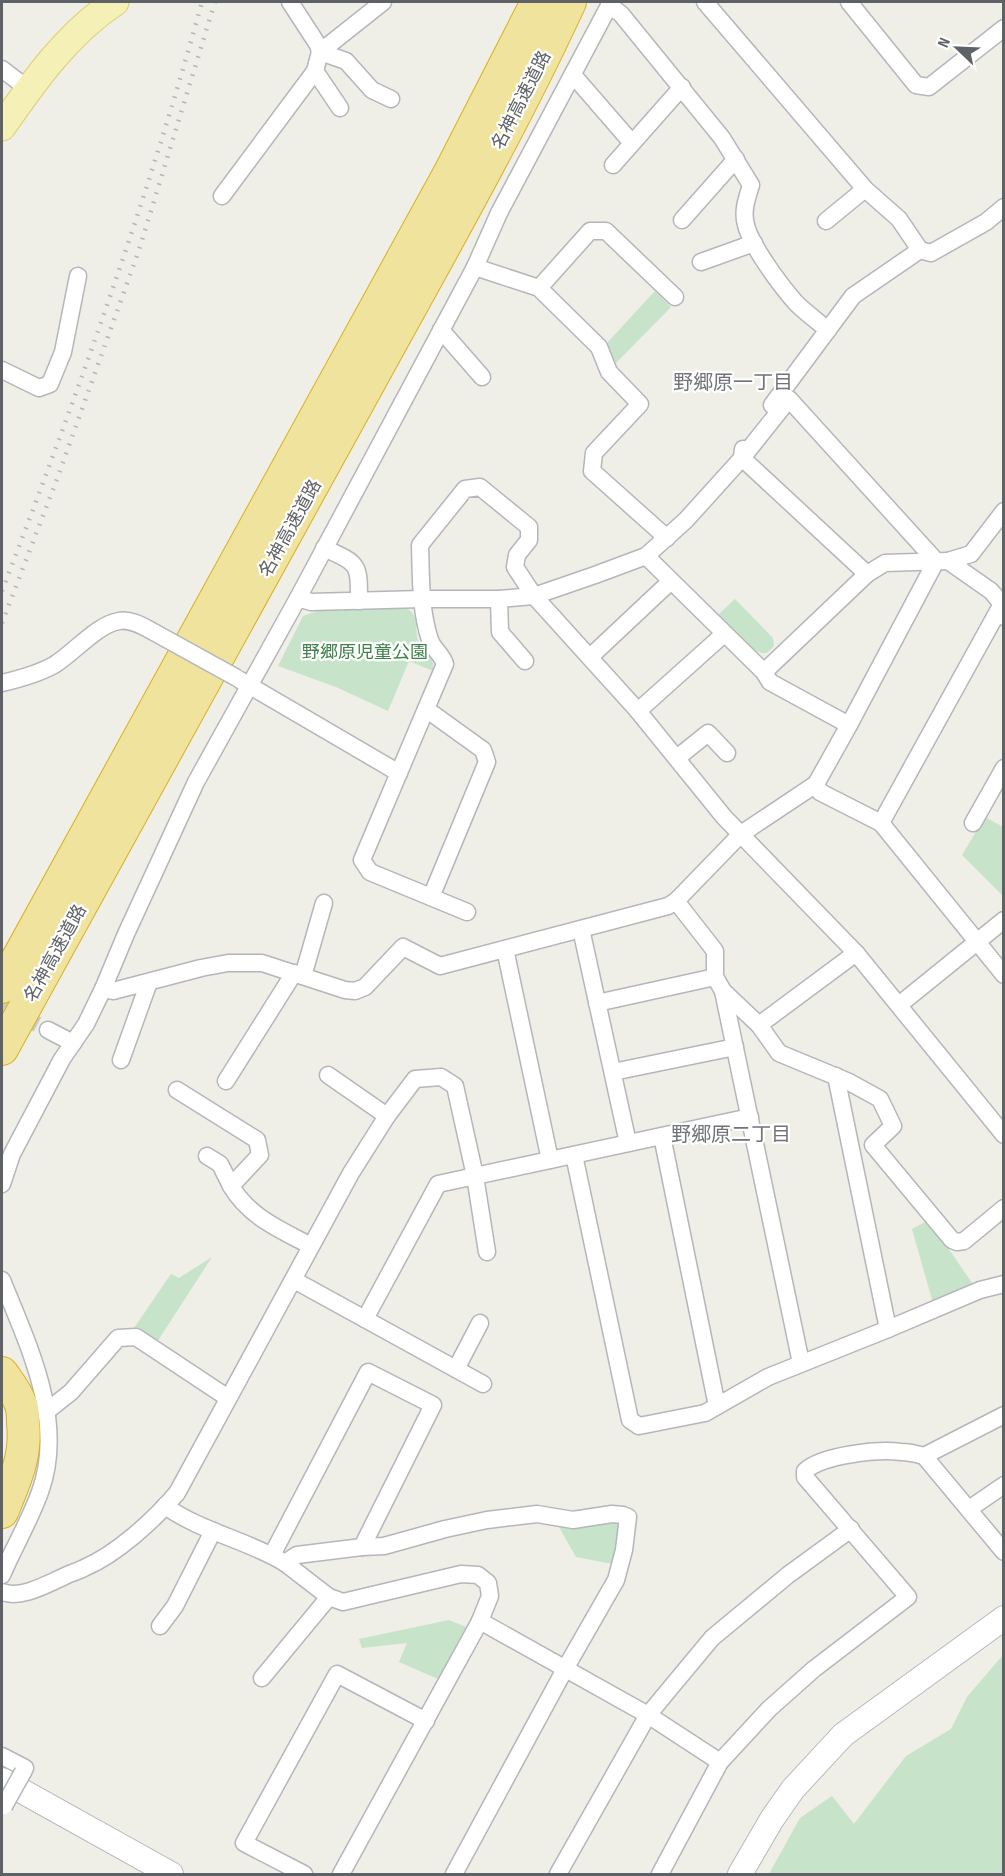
<svg xmlns="http://www.w3.org/2000/svg" width="1005" height="1876" viewBox="0 0 1005 1876" font-family="'Sofia Sans Condensed','Noto Sans JP',sans-serif">
<style>
.green{fill:#c7e3ca}
.lines{fill:none;stroke-linecap:round;stroke-linejoin:round}
.street-tunnel{stroke:#cbcbc6;stroke-width:16;stroke-dasharray:16 8;stroke-linecap:butt}
.street-casing{stroke:#b4b6ba;stroke-width:19}
.secondary-casing{stroke:#b5b8bc;stroke-width:26}
.primary-casing{stroke:#e0cc6f;stroke-width:29}
.highway-casing{stroke:#d8b11e;stroke-width:34}
.street{stroke:#fff;stroke-width:16}
.secondary{stroke:#fff;stroke-width:24}
.primary{stroke:#f5f1b6;stroke-width:27}
.highway{stroke:#f0e39d;stroke-width:32}
.rail{stroke:#b4b5b5;stroke-width:4.5;stroke-dasharray:1.5 8;stroke-linecap:butt}
.street-bridge-casing{stroke:#b4b6ba;stroke-width:19;stroke-linecap:butt}
.street-bridge{stroke:#fff;stroke-width:16}
.labels{text-anchor:middle;stroke-width:4.5;stroke-linejoin:round;paint-order:stroke}
.street-label{font-size:18px;fill:#5e6165;stroke:#fff}
.park-label{font-size:18px;fill:#41814b;stroke:#fff}
.neighbourhood-label{font-size:20px;fill:#707377;stroke:#fff}
</style>
<rect width="100%" height="100%" fill="#efeee7"/>
<g class="green">
<path d="M 655,291 L 671,307 L 615,364 L 607,343 Z"/>
<path d="M 735,599 L 773,638 L 774,646 C 771,649 768,654 762,653 C 750,651 728,623 719,614 Z"/>
<path d="M 402,606 C 422,614 413,627 419,643 C 424,655 435,653 433,671 L 409,661 L 388,711 L 336,687 L 278,666 L 303,616 L 321,610 Z"/>
<path d="M 985,817 L 1003,827 L 1003,896 L 962,855 Z"/>
<path d="M 929,1220 L 974,1286 L 933,1303 L 912,1229 Z"/>
<path d="M 212,1257 L 157,1342 L 134,1328 L 171,1274 L 179,1278 Z"/>
<path d="M 619,1522 L 613,1564 L 576,1557 L 559,1527 C 579,1528 599,1523 619,1522 Z"/>
<path d="M 449,1620 L 466,1627 L 438,1679 L 399,1662 L 407,1643 L 362,1648 L 359,1639 Z"/>
<path d="M 1003,1655 L 1003,1874 L 769,1874 L 800,1818 L 832,1796 L 854,1824 L 906,1756 L 951,1729 L 967,1697 Z"/>
</g>
<g class="lines">
<path class="street-tunnel" d="M 2,1006 L 48,1030"/>
<g class="street-casing">
<g id="street">
<path d="M 383,2 L 320,52 L 346,61 L 372,90 L 391,99"/>
<path d="M 705,2 L 865,189 L 899,219 L 920,250 L 931,253 L 986,222 L 1004,207"/>
<path d="M 849,2 L 916,85 L 929,87 L 1004,28"/>
<path d="M 609,5 L 621,14 L 722,138 L 751,185 C 747,198 742,211 746,225 C 751,246 781,286 796,303 C 805,312 817,321 828,330"/>
<path d="M 2,69 L 28,89"/>
<path d="M 315,71 L 340,108"/>
<path d="M 573,75 L 632,143"/>
<path d="M 613,165 L 682,87"/>
<path d="M 222,196 L 315,71 L 320,52 L 318,45 L 290,2"/>
<path d="M 682,220 L 736,159"/>
<path d="M 826,221 L 865,189"/>
<path d="M 701,262 L 754,243"/>
<path d="M 475,267 L 539,288 L 599,347 L 609,372 L 640,404 L 594,453 L 592,471 L 667,538"/>
<path d="M 539,288 L 590,231 L 606,231 L 675,297"/>
<path d="M 441,330 L 482,377"/>
<path d="M 2,370 L 39,388 L 50,384 L 63,352 L 78,276"/>
<path d="M 772,405 L 853,296 L 920,250"/>
<path d="M 324,548 C 359,564 359,563 359,601"/>
<path d="M 646,556 L 764,672 L 770,682 L 849,725"/>
<path d="M 948,561 L 971,554 L 1004,511"/>
<path d="M 298,598 L 311,602 L 422,599 L 499,599 L 534,596 L 595,575 L 646,556 L 686,520 L 742,458 L 743,449"/>
<path d="M 499,599 L 500,632 L 525,661"/>
<path d="M 590,657 L 671,581"/>
<path d="M 764,672 L 867,574 L 885,563 L 948,561 L 991,591 L 1001,603 L 1004,617"/>
<path d="M 240,680 L 399,773"/>
<path d="M 2,683 C 19,679 38,674 54,665 C 74,653 96,625 119,621 C 130,619 141,625 150,630"/>
<path d="M 426,709 L 483,750 L 487,762 L 431,897"/>
<path d="M 638,711 L 724,634"/>
<path d="M 677,758 L 708,733 L 727,753"/>
<path d="M 816,784 L 820,792 L 881,823 L 1004,975"/>
<path d="M 881,823 L 1003,602"/>
<path d="M 973,823 L 1004,768"/>
<path d="M 676,901 L 715,951 L 715,977 L 723,991 L 801,1363"/>
<path d="M 467,912 L 370,872 L 362,860 L 445,664 C 441,653 433,649 430,640 C 420,610 421,576 420,545 L 465,489 L 480,487 L 529,527 L 529,540 L 517,555 L 515,567 L 534,596 L 638,711 L 724,817 L 856,953 L 1004,1135"/>
<path d="M 581,929 L 628,1143"/>
<path d="M 505,949 L 550,1160"/>
<path d="M 303,976 L 324,903"/>
<path d="M 103,989 L 113,991 L 201,968 L 228,963 L 262,963 L 345,990 L 355,991 L 365,987 L 403,947 L 440,966 L 668,906 L 676,901 L 741,834 L 816,784 L 849,725 L 936,561 L 789,399 L 742,458 L 867,574"/>
<path d="M 723,991 L 759,1025 L 779,1053 L 849,1082 L 880,1099 L 893,1126 L 873,1145 L 952,1240 L 957,1242 L 964,1241 L 1004,1208"/>
<path d="M 597,1003 L 715,977"/>
<path d="M 899,1005 L 1004,920"/>
<path d="M 759,1025 L 856,953"/>
<path d="M 48,1030 L 73,1043"/>
<path d="M 121,1060 L 149,982"/>
<path d="M 613,1072 L 735,1047"/>
<path d="M 328,1075 L 387,1116"/>
<path d="M 836,1076 L 888,1329"/>
<path d="M 226,1081 L 294,973"/>
<path d="M 177,1090 L 257,1140 L 260,1155 L 231,1186 C 249,1217 281,1230 311,1246"/>
<path d="M 662,1136 L 717,1406"/>
<path d="M 574,1155 L 630,1420 L 639,1426 L 705,1413 L 768,1377 L 888,1329 L 980,1290 L 1004,1284"/>
<path d="M 207,1156 L 220,1164 L 231,1186"/>
<path d="M 2,1184 L 12,1154 L 62,1059 L 86,1024 L 103,989 L 126,934 L 196,782 L 298,598 L 475,267 L 499,213 L 611,2"/>
<path d="M 2,1280 C 28,1345 66,1421 40,1492 C 30,1520 14,1547 2,1575"/>
<path d="M 294,1280 L 483,1384"/>
<path d="M 365,1319 L 438,1184 L 750,1117"/>
<path d="M 456,1369 L 480,1323"/>
<path d="M 47,1411 L 71,1392 L 118,1338 L 136,1337 L 228,1398"/>
<path d="M 1004,1415 L 924,1456 L 1004,1552"/>
<path d="M 165,1506 C 202,1532 247,1540 285,1563 L 297,1555 L 362,1547 L 384,1546 L 445,1529 L 487,1520 L 537,1514 L 573,1520 L 612,1514 L 623,1515 L 628,1517 L 624,1550 L 616,1580 L 565,1669 L 454,1874"/>
<path d="M 969,1509 L 1004,1485"/>
<path d="M 272,1555 L 368,1372 L 433,1405 L 362,1547"/>
<path d="M 285,1563 L 329,1597 L 343,1602 L 461,1574 L 478,1575 L 488,1583 L 490,1596 L 480,1621 L 341,1874"/>
<path d="M 2,1592 C 21,1599 45,1585 63,1577 C 70,1573 77,1572 84,1568 C 117,1554 154,1520 177,1493 L 351,1173 L 387,1116 L 415,1079 L 441,1077 L 455,1086 L 475,1176 L 487,1252"/>
<path d="M 480,1621 L 648,1715 L 720,1762"/>
<path d="M 160,1626 L 175,1606 L 213,1531"/>
<path d="M 262,1678 L 329,1597"/>
<path d="M 2,1756 L 25,1768 L 23,1772"/>
<path d="M 304,1874 L 244,1843 L 337,1674 L 426,1721"/>
<path d="M 558,1874 L 648,1715 L 712,1638 L 788,1575 L 851,1529"/>
<path d="M 660,1874 L 720,1762 L 769,1709 L 814,1669 L 908,1597 L 805,1477 L 805,1471 C 822,1455 878,1449 901,1452 C 909,1452 917,1454 924,1456"/>
</g>
</g>
<g class="secondary-casing">
<g id="secondary">
<path d="M 2,1780 L 171,1874"/>
<path d="M 740,1874 L 772,1819 L 793,1789 L 843,1735 L 1004,1618"/>
</g>
</g>
<g class="primary-casing">
<path id="primary" d="M 2,127 C 34,81 67,34 115,2"/>
</g>
<g class="highway-casing">
<g id="highway">
<path d="M 2,987 L 449,174 L 537,2"/>
<path d="M 2,1049 C 124,827 248,606 369,383 C 438,257 510,132 570,2"/>
<path d="M 2,1373 C 9,1383 17,1393 21,1405 C 23,1411 23,1417 23,1423 C 27,1456 14,1483 2,1512"/>
</g>
</g>
<use href="#street" class="street"/>
<use href="#secondary" class="secondary"/>
<use href="#primary" class="primary"/>
<use href="#highway" class="highway"/>
<g class="rail">
<path d="M 2,591 C 76,398 147,202 202,2"/>
<path d="M 2,623 L 57,479 L 139,250 L 215,2"/>
</g>
<g class="street-bridge-casing">
<g id="street-bridge">
<path d="M 150,630 L 237,678"/>
<path d="M 4,1806 L 23,1772"/>
</g>
</g>
<use href="#street-bridge" class="street-bridge"/>
</g>
<g class="labels">
<g class="street-label">
<text transform="translate(521 100) rotate(-63)" y="6">名神高速道路</text>
<text transform="translate(290 528) rotate(-61)" y="6">名神高速道路</text>
<text transform="translate(55 953) rotate(-61)" y="6">名神高速道路</text>
</g>
<g class="park-label">
<text x="365" y="658">野郷原児童公園</text>
</g>
<g class="neighbourhood-label">
<text x="733" y="389">野郷原一丁目</text>
<text x="731" y="1141">野郷原二丁目</text>
</g>
</g>
<rect width="1005" height="1876" fill="none" stroke="#5e6165" stroke-width="6"/>
<g transform="translate(957 48) rotate(293)" stroke="#ffffff" stroke-width="4.5" paint-order="stroke">
<path d="M0-4.5L10 22L0 15L-10 22Z" fill="#5e6165"/>
<text y="-9" font-size="16" font-weight="bold" text-anchor="middle" fill="#5e6165">N</text>
</g>
</svg>
